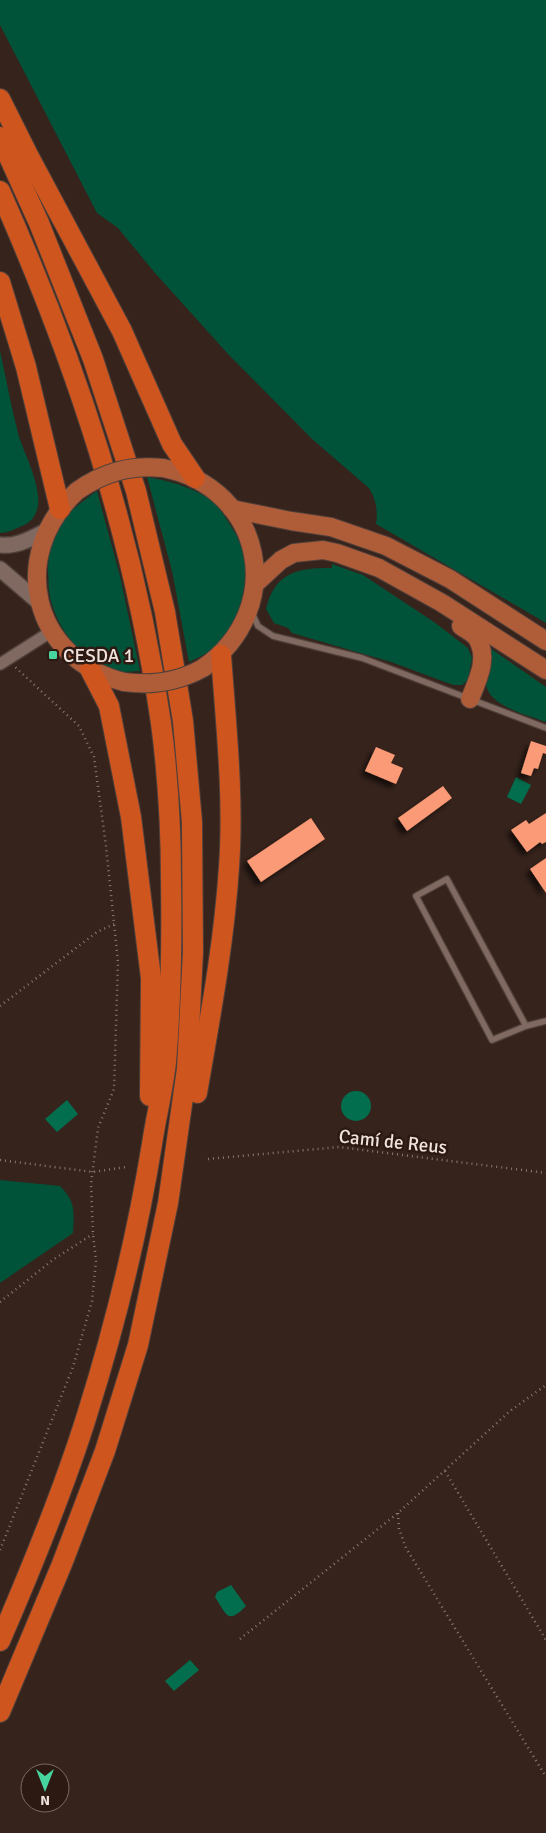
<svg xmlns="http://www.w3.org/2000/svg" width="546" height="1833" viewBox="0 0 546 1833" font-family="Signika,sans-serif">
<style>
.green{fill:#005339}
.water{fill:#036e4d}
.building{fill:#fb9a76;filter:url(#shadow)}
.lines{fill:none;stroke-linecap:round;stroke-linejoin:round}
.lane-casing{stroke:#50403a;stroke-width:8}
.street-casing{stroke:#50403a;stroke-width:14}
.secondary-casing{stroke:#50403a;stroke-width:18}
.primary-casing{stroke:#50403a;stroke-width:20}
.highway-casing{stroke:#50403a;stroke-width:22}
.path{stroke:#8a7a74;stroke-width:2.5;stroke-dasharray:1 4;stroke-linecap:butt}
.lane{stroke:#806960;stroke-width:5.5}
.street{stroke:#806960;stroke-width:11}
.secondary{stroke:#806960;stroke-width:15}
.primary{stroke:#af5d39;stroke-width:18}
.highway{stroke:#cf551f;stroke-width:20}
.primary-bridge-casing{stroke:#50403a;stroke-width:20;stroke-linecap:butt}
.primary-bridge{stroke:#af5d39;stroke-width:18}
.poi-dot{fill:#47d49e;stroke:#2c1912;stroke-width:2}
.labels{text-anchor:middle;stroke-width:5;stroke-linejoin:round;paint-order:stroke}
.poi-label{font-size:19px;fill:#f0e3de;stroke:#2c1912;text-anchor:start}
.street-label{font-size:19px;fill:#f0e3de;stroke:#2c1912}
</style>
<defs>
<filter id="shadow"><feDropShadow dx="-4.5" dy="4.5" stdDeviation="2.5" flood-color="#0009"/></filter>
</defs>
<rect width="100%" height="100%" fill="#36231c"/>
<g class="green">
<path d="M 0,0 L 546,0 L 546,623 L 376,524 C 378,511 376,499 369,488 L 312,439 L 228,354 L 155,273 L 118,228 L 97,213 L 0,25 Z"/>
<path d="M 0,351 C 6,378 11,406 18,433 C 24,457 58,511 22,526 C 15,529 8,533 0,533 Z"/>
<path d="M 147,477 C 169,481 189,486 208,498 C 219,505 225,517 232,528 C 238,537 244,551 245,563 C 247,590 237,633 213,649 C 206,654 197,658 189,662 L 172,571 Z"/>
<path d="M 97,491 L 120,576 L 140,671 C 135,671 129,672 124,672 C 85,669 54,627 49,591 C 48,585 49,578 48,572 C 48,555 52,535 62,521 C 72,509 84,500 97,491 Z"/>
<path d="M 332,564 L 363,575 L 434,622 L 468,648 L 472,658 L 468,680 L 462,685 L 453,685 L 391,662 L 292,633 L 288,628 L 274,623 L 266,609 C 275,572 297,568 332,568 Z"/>
<path d="M 490,648 L 546,687 L 546,722 C 528,715 487,706 486,683 C 485,672 490,660 490,648 Z"/>
<path d="M 0,1180 L 60,1186 C 76,1202 74,1212 73,1233 L 0,1283 Z"/>
</g>
<g class="water">
<path d="M 516,777 L 531,785 L 521,804 L 507,797 Z"/>
<circle cx="356" cy="1106" r="15"/>
<path d="M 67,1100 L 78,1114 L 57,1132 L 45,1119 Z"/>
<path d="M 231,1585 L 246,1606 C 227,1625 227,1615 215,1597 L 217,1592 Z"/>
<path d="M 190,1660 L 199,1670 L 174,1691 L 165,1681 Z"/>
</g>
<g class="building">
<path d="M 531,741 L 546,746 L 546,754 L 543,753 L 538,769 L 534,768 L 531,776 L 521,773 Z"/>
<path d="M 376,747 L 395,755 L 391,763 L 403,768 L 396,784 L 365,771 Z"/>
<path d="M 443,786 L 452,798 L 407,831 L 398,818 Z"/>
<path d="M 546,813 L 546,842 L 542,844 L 540,842 L 527,852 L 511,830 L 526,820 L 529,824 Z"/>
<path d="M 311,818 L 325,839 L 261,882 L 247,861 Z"/>
<path d="M 546,858 L 546,893 L 530,869 Z"/>
</g>
<g class="lines">
<g class="lane-casing">
<g id="lane">
<path d="M 252,613 L 258,626 L 273,636 L 362,658 L 546,728"/>
<path d="M 526,1026 L 447,879 L 416,896 L 492,1040 L 526,1026 L 546,1021"/>
</g>
</g>
<g class="street-casing">
<path id="street" d="M 0,664 L 52,631"/>
</g>
<g class="secondary-casing">
<g id="secondary">
<path d="M 0,545 C 17,547 32,538 46,531"/>
<path d="M 0,569 L 41,604"/>
</g>
</g>
<g class="primary-casing">
<g id="primary">
<path d="M 163,468 C 264,488 288,609 203,668"/>
<path d="M 77,491 C 8,555 31,658 124,682"/>
<path d="M 232,509 L 291,521 L 331,527 L 386,546 L 450,579 L 546,641"/>
<path d="M 255,584 L 281,560 L 294,553 L 323,550 L 337,553 L 379,568 L 442,603 L 546,670"/>
<path d="M 461,626 C 465,629 473,633 477,638 C 489,658 478,679 470,699"/>
</g>
</g>
<g class="highway-casing">
<g id="highway">
<path d="M 0,99 L 28,155 L 122,331 L 172,444 L 195,478"/>
<path d="M 0,137 L 39,223 L 93,359 L 136,491 L 165,612 L 183,721 L 192,822 L 193,952 L 187,1069 L 168,1203 L 138,1345 L 105,1451 L 62,1564 L 0,1712"/>
<path d="M 0,191 C 76,362 134,537 161,723 C 168,776 171,829 171,881 C 172,942 171,1002 166,1062 C 163,1090 156,1117 152,1144 C 137,1236 115,1326 87,1415 C 63,1492 32,1567 0,1641"/>
<path d="M 0,282 L 26,367 L 60,509"/>
<path d="M 90,669 L 109,706 L 131,817 L 151,978 L 150,1096"/>
<path d="M 197,1093 C 210,1018 224,944 229,867 C 234,797 226,725 221,655"/>
</g>
</g>
<g class="path">
<path d="M 0,1006 L 97,932 L 114,924"/>
<path d="M 208,1159 L 339,1147 L 546,1173"/>
<path d="M 0,1160 L 93,1172 L 126,1167"/>
<path d="M 0,1302 L 54,1259 L 93,1234"/>
<path d="M 445,1471 L 546,1640"/>
<path d="M 398,1513 L 399,1529 L 406,1548 L 546,1777"/>
<path d="M 0,1550 L 73,1367 L 92,1301 L 96,1261 L 93,1234 L 91,1184 L 98,1128 L 114,1089 L 118,962 L 106,846 L 94,757 L 79,726 L 15,667"/>
<path d="M 240,1639 L 398,1513 L 510,1411 L 546,1385"/>
</g>
<use href="#lane" class="lane"/>
<use href="#street" class="street"/>
<use href="#secondary" class="secondary"/>
<use href="#primary" class="primary"/>
<use href="#highway" class="highway"/>
<g class="primary-bridge-casing">
<g id="primary-bridge">
<path d="M 77,491 C 104,472 130,465 163,468"/>
<path d="M 124,682 C 153,686 178,682 203,668"/>
</g>
</g>
<use href="#primary-bridge" class="primary-bridge"/>
</g>
<rect class="poi-dot" x="48" y="650" width="10" height="10" rx="2.5"/>
<g class="labels">
<g class="poi-label">
<text x="63" y="662">CESDA 1</text>
</g>
<g class="street-label">
<text transform="translate(393 1141) rotate(6)" y="7">Camí de Reus</text>
</g>
</g>
<g transform="translate(45 1788) rotate(180)"><circle r="24" fill="#2c1912" stroke="#7a6a64"/>
<path d="M0-4L9 19L0 12L-9 19Z" fill="#47d49e"/>
<text y="-8" font-size="14" font-weight="bold" text-anchor="middle" fill="#f0e3de">N</text>
</g>
</svg>
